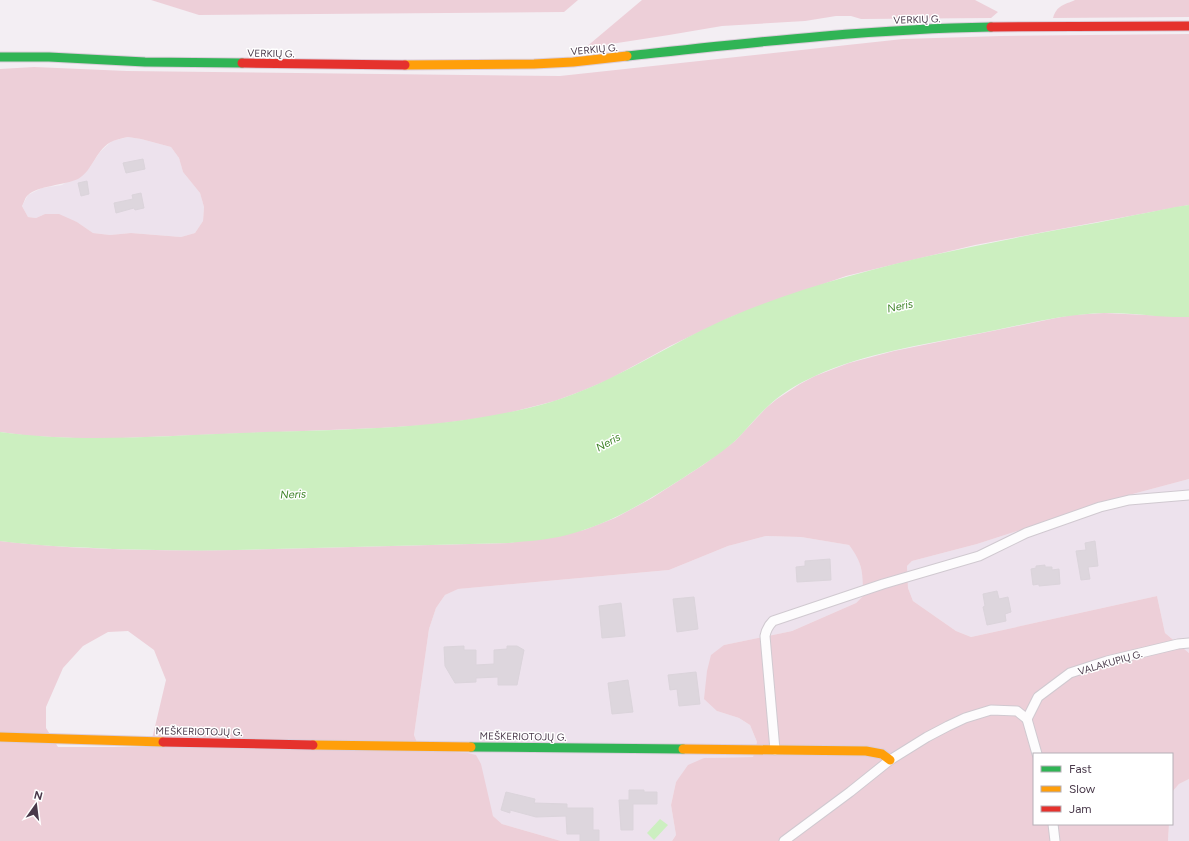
<svg xmlns="http://www.w3.org/2000/svg" width="1189" height="841" viewBox="0 0 1189 841" font-family="Figtree,sans-serif">
<style>
.residential{fill:#ede2ed}
.green{fill:#edcfd8;fill-rule:evenodd}
.water{fill:#ccefc0}
.building{fill:#ddd6dd;stroke:#dbd4db}
.lines{fill:none;stroke-linecap:round;stroke-linejoin:round}
.street-casing{stroke:#d0c9d0;stroke-width:11}
.fast-casing{stroke:#dbcdda;stroke-width:11}
.slow-casing{stroke:#dbcdda;stroke-width:11}
.jam-casing{stroke:#dbcdda;stroke-width:11}
.street{stroke:#fdfcfd;stroke-width:9}
.fast{stroke:#30b455;stroke-width:9}
.slow{stroke:#ff9f0a;stroke-width:9}
.jam{stroke:#e5322d;stroke-width:9}
.labels{text-anchor:middle;stroke-width:3;stroke-linejoin:round;paint-order:stroke}
.street-label{font-size:10px;fill:#49394a;stroke:#fff}
.water-label{font-size:11px;font-style:italic;fill:#3f8429;stroke:#fff}
</style>
<rect width="100%" height="100%" fill="#f3eef3"/>
<g class="residential">
<path d="M 128,137 L 141,139 L 171,147 L 179,158 L 183,172 L 200,193 L 204,207 L 203,221 L 195,233 L 181,237 L 131,233 L 110,235 L 93,233 L 77,222 L 45,214 L 36,218 L 28,217 L 22,206 L 28,195 L 42,188 L 62,185 L 90,167 L 100,152 L 112,141 Z"/>
<path d="M 1189,479 L 1189,653 L 1165,633 L 1157,596 L 971,637 L 956,631 L 913,601 L 908,588 L 907,566 L 912,561 L 977,544 L 1129,495 Z"/>
<path d="M 766,536 L 801,537 L 849,545 L 858,556 L 863,577 L 863,596 L 856,603 L 792,631 L 724,645 L 717,711 L 739,718 L 750,725 L 757,742 L 753,757 L 704,758 L 676,782 L 671,805 L 676,835 L 672,841 L 561,841 L 502,824 L 493,816 L 490,808 L 420,751 L 414,735 L 429,629 L 436,608 L 445,595 L 457,589 L 669,570 L 728,546 Z"/>
<path d="M 1189,779 L 1189,841 L 1168,841 L 1169,824 L 1172,824 L 1172,792 L 1179,784 Z"/>
</g>
<g class="green">
<path d="M 151,0 L 578,0 L 564,12 L 199,15 Z"/>
<path d="M 642,0 L 975,0 L 998,12 L 991,18 L 861,19 L 851,16 L 836,16 L 805,21 L 722,26 L 669,35 L 585,48 Z"/>
<path d="M 1075,0 L 1189,0 L 1189,17 L 1053,18 C 1057,5 1064,5 1075,0 Z"/>
<path d="M 1189,34 L 1189,205 L 975,245 L 846,276 L 733,316 L 670,346 L 608,380 L 582,391 L 555,401 L 500,415 L 467,420 L 429,425 L 380,428 L 97,439 L 30,436 L 0,432 L 0,69 L 34,67 L 127,71 L 560,76 L 903,39 L 1001,36 ZM 128,137 L 141,139 L 171,147 L 179,158 L 183,172 L 200,193 L 204,207 L 203,221 L 195,233 L 181,237 L 131,233 L 110,235 L 93,233 L 77,222 L 59,214 L 45,214 L 36,218 L 28,217 L 22,206 C 24,203 25,197 28,195 C 37,186 65,185 78,179 C 93,171 96,148 113,141 C 118,139 123,138 128,137 Z"/>
<path d="M 1104,313 L 1189,317 L 1189,479 L 1129,495 L 977,544 L 912,561 L 907,566 L 908,588 L 913,601 L 956,631 L 971,637 L 1157,596 L 1165,633 L 1189,653 L 1189,779 L 1179,784 L 1172,792 L 1172,754 L 1034,754 L 1034,824 L 1169,824 L 1168,841 L 672,841 L 676,835 L 671,805 L 676,782 L 688,765 L 704,758 L 753,757 L 757,742 L 750,725 L 739,718 L 717,711 L 704,699 L 707,671 L 711,655 L 724,645 L 792,631 L 856,603 L 863,596 C 863,574 863,563 849,545 L 801,537 L 766,536 L 728,546 L 669,570 L 458,589 L 445,595 L 436,608 L 429,629 L 414,735 L 420,750 L 468,753 L 476,755 L 481,764 L 493,816 L 502,824 L 561,841 L 0,841 L 0,541 C 78,550 157,551 236,550 L 509,543 L 584,530 L 615,518 L 652,498 L 703,465 L 735,441 L 766,408 L 777,399 L 800,384 L 815,376 L 849,363 L 894,351 L 1056,318 L 1072,315 ZM 128,631 L 154,650 L 166,680 L 153,735 L 147,747 L 58,747 L 46,728 L 46,707 L 63,668 L 83,646 L 108,632 Z"/>
</g>
<g class="water">
<path d="M 1189,205 L 1189,317 C 1160,318 1132,312 1104,313 C 1061,314 1018,326 976,334 C 922,345 865,353 815,376 C 797,384 779,395 765,409 C 755,419 745,431 735,441 C 719,455 701,466 683,478 C 647,501 610,524 567,535 C 548,540 528,541 509,543 L 236,550 C 195,551 154,550 113,549 C 75,547 38,546 0,541 L 0,432 C 79,443 160,436 240,433 C 344,429 450,431 551,402 C 617,382 672,341 735,315 C 839,272 951,250 1062,229 C 1086,225 1111,220 1135,215 C 1153,212 1171,207 1189,205 Z"/>
<path d="M 660,819 L 668,825 L 654,840 L 647,833 Z"/>
</g>
<g class="building">
<path d="M 143,159 L 145,169 L 126,173 L 123,163 Z"/>
<path d="M 87,181 L 89,194 L 81,196 L 78,183 Z"/>
<path d="M 141,193 L 144,208 L 135,210 L 134,208 L 116,213 L 114,203 L 133,199 L 132,195 Z"/>
<path d="M 1095,541 L 1098,566 L 1088,567 L 1090,579 L 1081,580 L 1076,551 L 1086,550 L 1085,543 Z"/>
<path d="M 830,559 L 831,580 L 797,582 L 796,567 L 805,566 L 805,561 Z"/>
<path d="M 1045,565 L 1045,567 L 1052,567 L 1052,570 L 1059,569 L 1060,584 L 1039,586 L 1039,584 L 1033,585 L 1031,569 L 1036,568 L 1036,566 Z"/>
<path d="M 997,591 L 999,599 L 1008,597 L 1011,612 L 1005,614 L 1006,621 L 987,625 L 983,607 L 985,606 L 983,594 Z"/>
<path d="M 694,597 L 698,629 L 677,632 L 673,599 Z"/>
<path d="M 621,603 L 625,636 L 602,638 L 599,606 Z"/>
<path d="M 464,646 L 464,650 L 476,650 L 476,665 L 494,664 L 494,650 L 507,649 L 507,646 L 517,646 L 524,650 L 517,685 L 498,685 L 498,677 L 476,678 L 476,682 L 455,683 L 445,666 L 444,647 Z"/>
<path d="M 696,672 L 700,704 L 679,706 L 677,689 L 670,690 L 668,675 Z"/>
<path d="M 628,680 L 633,712 L 612,714 L 608,683 Z"/>
<path d="M 629,790 L 644,790 L 644,792 L 657,792 L 657,804 L 633,804 L 633,830 L 621,830 L 619,800 L 629,800 Z"/>
<path d="M 506,792 L 535,799 L 534,803 L 567,804 L 567,808 L 593,808 L 593,830 L 599,830 L 599,841 L 580,841 L 580,834 L 567,834 L 566,816 L 536,817 L 510,810 L 510,813 L 501,810 Z"/>
</g>
<g class="lines">
<g class="street-casing">
<g id="street">
<path d="M 1027,719 L 1038,697 L 1070,673 L 1107,661 L 1178,644 L 1189,643"/>
<path d="M 1027,719 L 1037,754"/>
<path d="M 775,750 L 765,636 C 766,630 768,626 773,621 L 883,584 L 979,556 L 1026,533 L 1100,507 L 1129,500 L 1189,495"/>
<path d="M 1053,824 L 1055,841"/>
<path d="M 784,841 L 850,792 L 890,760 L 927,737 L 948,726 L 965,718 L 991,710 L 1017,711 L 1027,719"/>
</g>
</g>
<g class="fast-casing">
<g id="fast">
<path d="M 627,56 C 748,43 869,29 991,27"/>
<path d="M 0,57 L 49,57 L 145,62 L 242,63"/>
<path d="M 471,747 L 683,749"/>
</g>
</g>
<g class="slow-casing">
<g id="slow">
<path d="M 405,65 L 534,64 L 573,62 L 627,56"/>
<path d="M 0,737 L 163,742"/>
<path d="M 313,745 L 471,747"/>
<path d="M 683,749 L 866,751 L 882,754 L 890,760"/>
</g>
</g>
<g class="jam-casing">
<g id="jam">
<path d="M 991,27 L 1189,26"/>
<path d="M 242,63 L 405,65"/>
<path d="M 163,742 L 313,745"/>
</g>
</g>
<use href="#street" class="street"/>
<use href="#fast" class="fast"/>
<use href="#slow" class="slow"/>
<use href="#jam" class="jam"/>
</g>
<g class="labels">
<g class="street-label">
<text transform="translate(917 19) rotate(-2)" y="4">VERKIŲ G.</text>
<text transform="translate(594 49) rotate(-5)" y="4">VERKIŲ G.</text>
<text transform="translate(271 53) rotate(1)" y="4">VERKIŲ G.</text>
<text transform="translate(1110 662) rotate(-16)" y="4">VALAKUPIŲ G.</text>
<text transform="translate(199 731) rotate(1)" y="4">MEŠKERIOTOJŲ G.</text>
<text transform="translate(523 736) rotate(1)" y="4">MEŠKERIOTOJŲ G.</text>
</g>
<g class="water-label">
<text transform="translate(900 306) rotate(-12)" y="4">Neris</text>
<text transform="translate(608 442) rotate(-28)" y="4">Neris</text>
<text transform="translate(293 494) rotate(-2)" y="4">Neris</text>
</g>
</g>
<rect x="1033" y="753" width="140" height="72" fill="#ffffff" stroke="#b6b0b7"/>
<rect x="1041" y="766" width="20" height="6" fill="#30b455" stroke="#b6b0b7"/>
<text x="1069" y="773" font-size="12" fill="#49394a">Fast</text>
<rect x="1041" y="786" width="20" height="6" fill="#ff9f0a" stroke="#b6b0b7"/>
<text x="1069" y="793" font-size="12" fill="#49394a">Slow</text>
<rect x="1041" y="806" width="20" height="6" fill="#e5322d" stroke="#b6b0b7"/>
<text x="1069" y="813" font-size="12" fill="#49394a">Jam</text>
<g transform="translate(36 805) rotate(14)" stroke="#ffffff" stroke-width="3" paint-order="stroke">
<path d="M0-3L7 15L0 10L-7 15Z" fill="#49394a"/>
<text y="-6" font-size="11" font-weight="bold" text-anchor="middle" fill="#49394a">N</text>
</g>
</svg>
